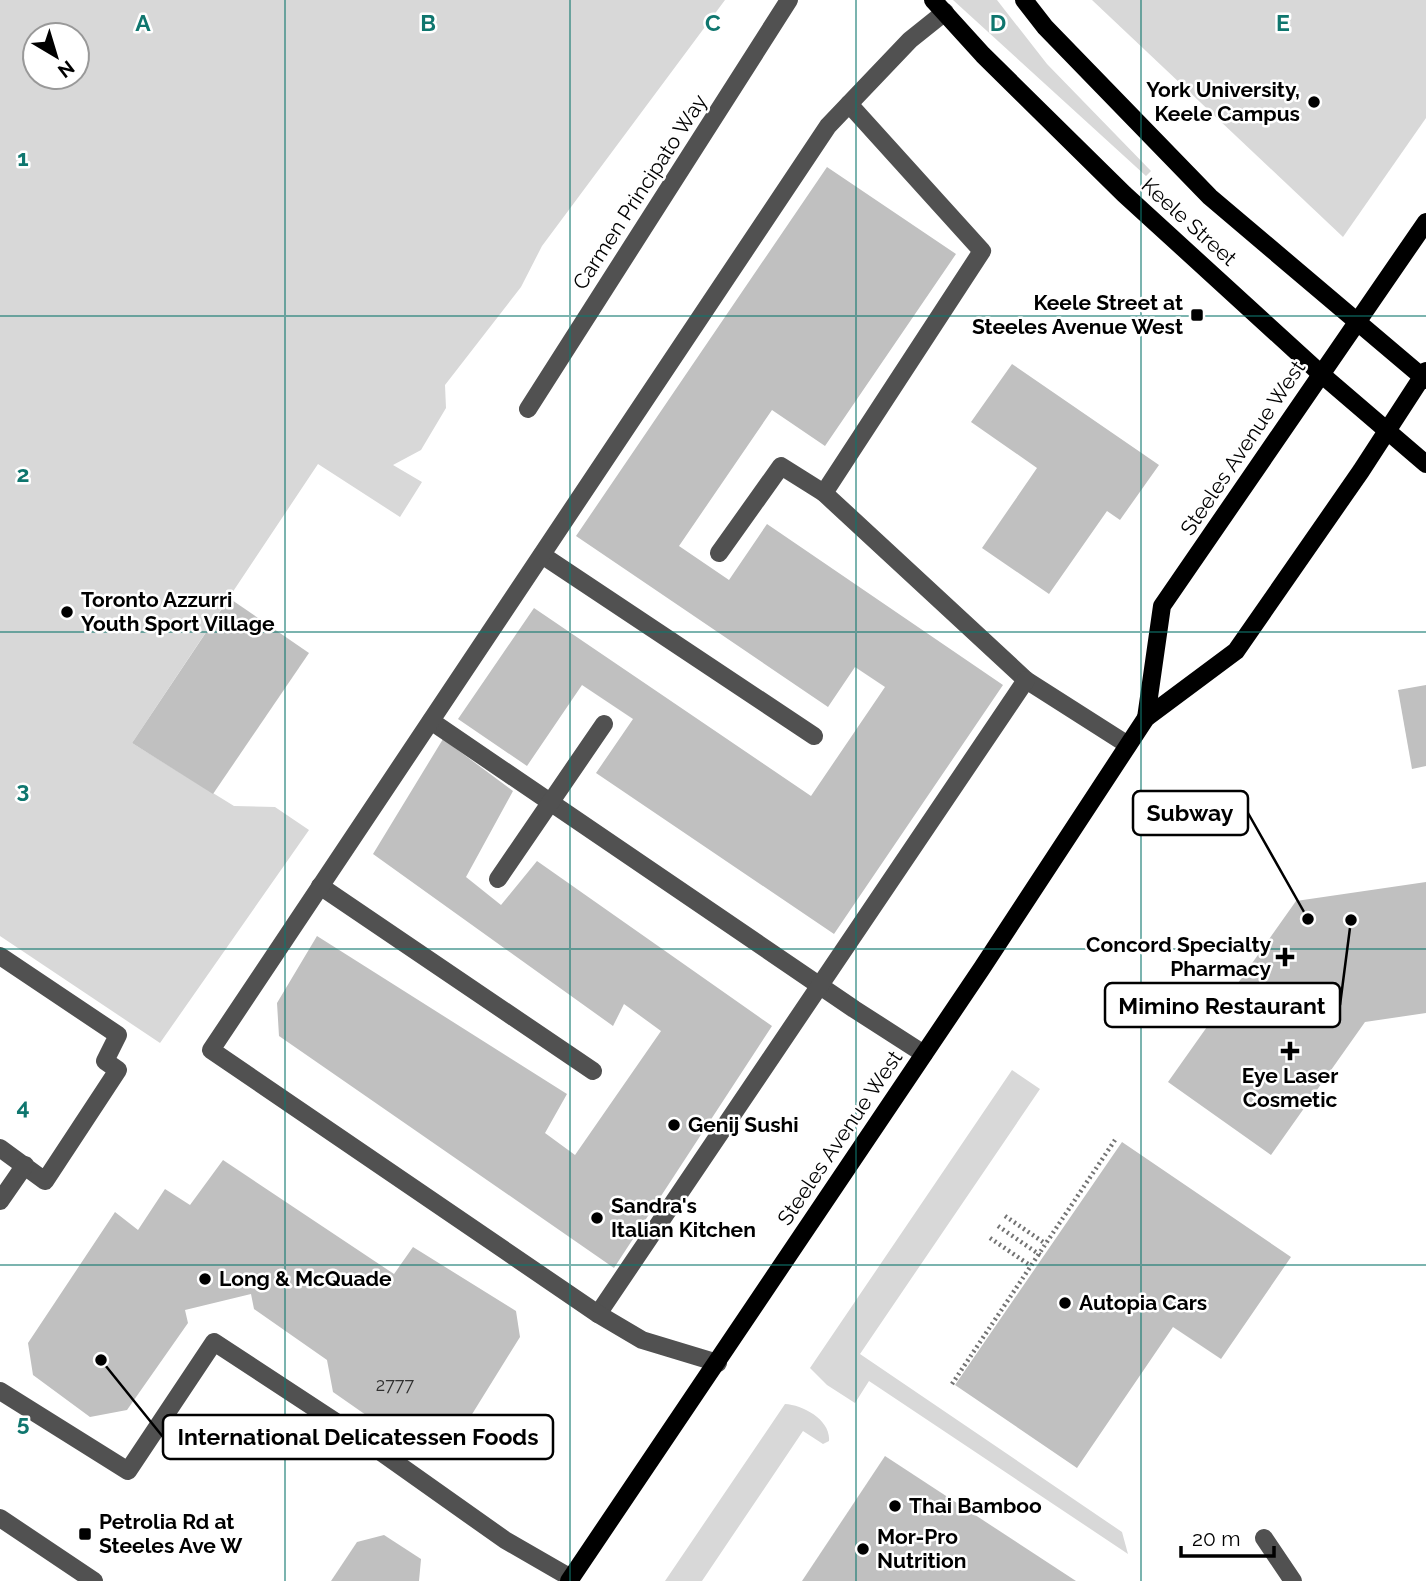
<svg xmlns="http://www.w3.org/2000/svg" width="1426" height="1581" viewBox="0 0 1426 1581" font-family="Raleway,sans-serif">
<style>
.green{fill:#d8d8d8;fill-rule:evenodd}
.building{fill:#c0c0c0}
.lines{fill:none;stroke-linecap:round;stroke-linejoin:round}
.path{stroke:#737373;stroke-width:4.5;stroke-dasharray:2 3.5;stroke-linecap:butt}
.minor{stroke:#515151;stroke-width:18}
.major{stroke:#000;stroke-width:18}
.grid{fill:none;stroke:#0f766e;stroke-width:2;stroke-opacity:0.55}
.poi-dot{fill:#000;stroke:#fff;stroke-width:2.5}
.labels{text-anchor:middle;stroke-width:5;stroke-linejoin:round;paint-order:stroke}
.number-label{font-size:18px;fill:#303030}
.poi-label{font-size:21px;font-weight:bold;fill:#000;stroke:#fff;text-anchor:start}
.street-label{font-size:21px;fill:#000;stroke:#fff}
.grid-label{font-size:23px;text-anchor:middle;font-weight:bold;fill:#0f766e;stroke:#fff;stroke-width:5;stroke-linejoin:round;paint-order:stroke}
.leader{fill:none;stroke:#000;stroke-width:2.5}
.callout-dot{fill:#000;stroke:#fff;stroke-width:2.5}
.callout{fill:#fff;stroke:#000;stroke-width:2.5}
.callout-label{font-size:23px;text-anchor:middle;font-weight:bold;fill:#000}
</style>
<rect width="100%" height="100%" fill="#fff"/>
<g class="green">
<path d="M 0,0 L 725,0 L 542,246 L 521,287 L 445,385 L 446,408 L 421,450 L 393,465 L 422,482 L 400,517 L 318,464 L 132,743 L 234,806 L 275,807 L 309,830 L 160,1043 L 0,936 ZM 35,35 L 77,35 L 77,77 L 35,77 Z"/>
<path d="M 953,0 L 997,0 L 1047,64 L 1151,171 L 1146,176 Z"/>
<path d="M 1092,0 L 1426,0 L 1426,118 L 1343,237 Z"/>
<path d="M 1012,1070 L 1040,1089 L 860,1354 L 1122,1532 L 1128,1554 L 869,1381 L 855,1403 L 827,1385 L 810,1368 Z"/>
<path d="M 785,1404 C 803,1405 831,1420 829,1441 L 823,1444 L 803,1431 L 702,1581 L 665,1581 Z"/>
</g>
<g class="building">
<path d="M 827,167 L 956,254 L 825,446 L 772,410 L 679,546 L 729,580 L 767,524 L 1003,685 L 834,934 L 596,773 L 633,719 L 582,685 L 527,766 L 458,719 L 534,608 L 811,796 L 885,687 L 855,667 L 828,707 L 576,536 Z"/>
<path d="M 1012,364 L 1159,465 L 1120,520 L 1107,511 L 1049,594 L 982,548 L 1037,468 L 971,422 Z"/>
<path d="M 229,598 L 309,653 L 213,794 L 132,743 Z"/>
<path d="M 1426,685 L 1426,766 L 1412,769 L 1398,690 Z"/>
<path d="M 443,739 L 513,791 L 466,877 L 501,905 L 537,861 L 772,1026 L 614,1268 L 279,1036 L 277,1003 L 317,936 L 567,1094 L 545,1133 L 575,1155 L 661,1031 L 624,1004 L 613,1026 L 373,854 Z"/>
<path d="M 1426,882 L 1426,1013 L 1365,1022 L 1271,1155 L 1168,1082 L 1296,901 Z"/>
<path d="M 1122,1142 L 1291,1257 L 1221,1359 L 1173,1327 L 1077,1468 L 955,1385 Z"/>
<path d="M 223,1160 L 394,1274 L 413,1247 L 516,1311 L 520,1337 L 456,1440 L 419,1452 L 333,1392 L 327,1360 L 254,1309 L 251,1294 L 185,1310 L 188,1323 L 127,1410 L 90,1417 L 33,1375 L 28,1343 L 115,1212 L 138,1230 L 165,1189 L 190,1205 Z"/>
<path d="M 885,1456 L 1076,1581 L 802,1581 Z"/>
<path d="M 384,1535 L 421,1559 L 419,1581 L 331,1581 L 357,1542 Z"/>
</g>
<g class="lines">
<g class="path">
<path d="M 1005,1216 L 1046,1244"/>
<path d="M 998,1226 L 1043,1257"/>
<path d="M 990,1238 L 1031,1266"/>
<path d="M 952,1384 L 1115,1140"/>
</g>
<g class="minor">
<path d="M 528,409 L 789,0"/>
<path d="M 824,493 L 1026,680 L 1128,745"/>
<path d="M 719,553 L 781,466 L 824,493 L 982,251 L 849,104"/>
<path d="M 542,555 L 814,736"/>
<path d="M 431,721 L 854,1009 L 924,1054"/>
<path d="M 498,879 L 604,724"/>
<path d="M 320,886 L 593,1071"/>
<path d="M 0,956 L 118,1035 L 105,1061 L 118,1070 L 45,1181 L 0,1148"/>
<path d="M 0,1201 L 25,1165"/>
<path d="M 598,1314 L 1026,680"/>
<path d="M 718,1363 L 642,1340 L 598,1314 L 211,1050 L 828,126 L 910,40 L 945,12"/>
<path d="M 0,1391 L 128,1471 L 214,1342 L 368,1443 L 505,1540 L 571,1578"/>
<path d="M 0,1518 L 94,1581"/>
<path d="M 1264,1538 L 1293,1581"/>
</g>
<g class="major">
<path d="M 933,0 L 983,55 L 1124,194 L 1321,374 L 1426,464"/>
<path d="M 1024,0 L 1045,27 L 1210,197 L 1426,380"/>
<path d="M 1146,718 L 1162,606 L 1426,222"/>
<path d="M 569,1581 L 982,968 L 1146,718 L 1236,651 L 1361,471 L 1426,371"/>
</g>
</g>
<path class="grid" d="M 285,0 L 285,1581M 570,0 L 570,1581M 856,0 L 856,1581M 1141,0 L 1141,1581M 0,316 L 1426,316M 0,632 L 1426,632M 0,949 L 1426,949M 0,1265 L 1426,1265"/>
<g class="poi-dot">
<circle cx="1314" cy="102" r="7"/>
<rect x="1190" y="308" width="14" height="14" rx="3.5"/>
<circle cx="67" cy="612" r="7"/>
<path d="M1281.5 946.5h7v7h7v7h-7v7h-7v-7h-7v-7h7z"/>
<path d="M1286.5 1040.5h7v7h7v7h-7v7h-7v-7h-7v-7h7z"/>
<circle cx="674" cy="1125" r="7"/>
<circle cx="597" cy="1218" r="7"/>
<circle cx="205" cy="1279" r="7"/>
<circle cx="1065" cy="1303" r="7"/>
<circle cx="895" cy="1506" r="7"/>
<rect x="78" y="1527" width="14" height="14" rx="3.5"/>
<circle cx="863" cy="1549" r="7"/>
</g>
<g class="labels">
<g class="number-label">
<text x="395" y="1391">2777</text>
</g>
<g class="poi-label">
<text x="1300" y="97" text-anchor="end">York University,<tspan x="1300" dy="24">Keele Campus</tspan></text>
<text x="1183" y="310" text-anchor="end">Keele Street at<tspan x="1183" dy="24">Steeles Avenue West</tspan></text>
<text x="81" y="607">Toronto Azzurri<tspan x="81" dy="24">Youth Sport Village</tspan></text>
<text x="1271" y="952" text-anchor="end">Concord Specialty<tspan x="1271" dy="24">Pharmacy</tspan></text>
<text x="1290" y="1083" text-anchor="middle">Eye Laser<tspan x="1290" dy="24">Cosmetic</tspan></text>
<text x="688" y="1132">Genij Sushi</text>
<text x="611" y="1213">Sandra's<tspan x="611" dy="24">Italian Kitchen</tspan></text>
<text x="219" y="1286">Long &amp; McQuade</text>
<text x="1079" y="1310">Autopia Cars</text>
<text x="909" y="1513">Thai Bamboo</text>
<text x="99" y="1529">Petrolia Rd at<tspan x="99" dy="24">Steeles Ave W</tspan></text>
<text x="877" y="1544">Mor-Pro<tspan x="877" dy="24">Nutrition</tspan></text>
</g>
<g class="street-label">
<text transform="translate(640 192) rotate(-57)" y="7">Carmen Principato Way</text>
<text transform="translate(1189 222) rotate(42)" y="7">Keele Street</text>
<text transform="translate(1243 448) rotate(-56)" y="7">Steeles Avenue West</text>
<text transform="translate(840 1138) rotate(-56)" y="7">Steeles Avenue West</text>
</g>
</g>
<g class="grid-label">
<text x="143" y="31">A</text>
<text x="428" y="31">B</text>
<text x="713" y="31">C</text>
<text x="998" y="31">D</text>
<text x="1283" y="31">E</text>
<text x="23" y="166">1</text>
<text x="23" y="482">2</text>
<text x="23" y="798">3</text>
<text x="23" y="1115">4</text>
<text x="23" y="1431">5</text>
</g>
<path class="leader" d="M1308 919L1248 813M1351 920L1340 1005M101 1360L163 1437"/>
<g class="callout-dot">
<circle cx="1308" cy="919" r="7"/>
<circle cx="1351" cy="920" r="7"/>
<circle cx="101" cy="1360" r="7"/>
</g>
<g class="callout">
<rect x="1133" y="791" width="115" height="44" rx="7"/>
<rect x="1105" y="983" width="235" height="44" rx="7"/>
<rect x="163" y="1415" width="390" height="44" rx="7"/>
</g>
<g class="callout-label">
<text x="1190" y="821">Subway</text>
<text x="1222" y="1014">Mimino Restaurant</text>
<text x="358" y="1445">International Delicatessen Foods</text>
</g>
<g transform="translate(56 56) rotate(142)"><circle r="33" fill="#ffffff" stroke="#999999" stroke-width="2"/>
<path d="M0-5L12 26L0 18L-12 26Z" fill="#000000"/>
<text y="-10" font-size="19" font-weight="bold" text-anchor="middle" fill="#000000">N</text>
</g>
<path d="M1181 1546v10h93v-10" fill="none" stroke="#000000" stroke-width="3.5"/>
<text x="1192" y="1546" font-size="21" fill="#000000" stroke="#ffffff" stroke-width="5" paint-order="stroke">20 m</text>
</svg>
